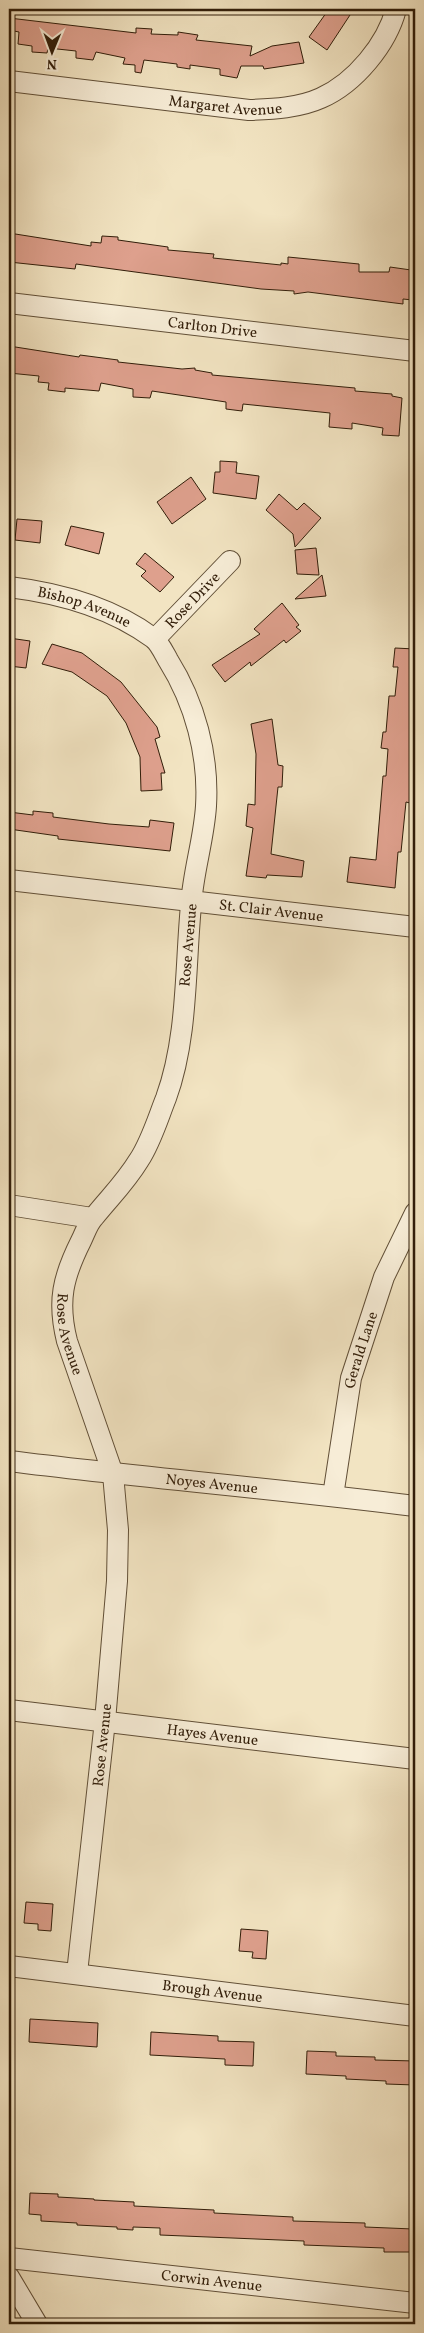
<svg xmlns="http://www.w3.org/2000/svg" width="424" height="2333" viewBox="0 0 424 2333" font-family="Vollkorn,serif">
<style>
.building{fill:#dea08d;stroke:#311d09}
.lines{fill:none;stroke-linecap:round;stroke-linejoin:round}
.street-casing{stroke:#614f37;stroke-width:22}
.street{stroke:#f7edd7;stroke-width:20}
.labels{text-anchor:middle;stroke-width:4;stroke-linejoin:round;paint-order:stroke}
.street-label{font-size:15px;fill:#311d09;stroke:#f7edd7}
</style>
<rect width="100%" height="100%" fill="#f2e4c2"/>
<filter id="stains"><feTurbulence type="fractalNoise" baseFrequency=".004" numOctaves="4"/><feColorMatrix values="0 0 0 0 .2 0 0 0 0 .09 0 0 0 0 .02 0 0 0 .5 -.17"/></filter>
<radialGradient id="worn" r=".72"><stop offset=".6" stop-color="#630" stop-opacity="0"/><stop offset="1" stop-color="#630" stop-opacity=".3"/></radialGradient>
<g class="building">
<path d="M 329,9 L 342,9 L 350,15 L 327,50 L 309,37 Z"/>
<path d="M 9,18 L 136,33 L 136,28 L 152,29 L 151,34 L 178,35 L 178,32 L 198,35 L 196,40 L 252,46 L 250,56 L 272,46 L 299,42 L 304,63 L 264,69 L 263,66 L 241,66 L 237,78 L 220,75 L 220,69 L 190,65 L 190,69 L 177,67 L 177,64 L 144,60 L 141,73 L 135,72 L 135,65 L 123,64 L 125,58 L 96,52 L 93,60 L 76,58 L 76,51 L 48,48 L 47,53 L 32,52 L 32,46 L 18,44 L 19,32 L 9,30 Z"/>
<path d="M 9,233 L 91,246 L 91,242 L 101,243 L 102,236 L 118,237 L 118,240 L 168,247 L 168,250 L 214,254 L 213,258 L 281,265 L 281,263 L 288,264 L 288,257 L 359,264 L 359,272 L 389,272 L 390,267 L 411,270 L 411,278 L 415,280 L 413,300 L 403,299 L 403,304 L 308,292 L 294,294 L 294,291 L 261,289 L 76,264 L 75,269 L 9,262 Z"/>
<path d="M 9,346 L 79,357 L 80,355 L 118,360 L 118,362 L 182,369 L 195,368 L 195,370 L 212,373 L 212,375 L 355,388 L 355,391 L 392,394 L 392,396 L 402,398 L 399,436 L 382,435 L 383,428 L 352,423 L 352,429 L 329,427 L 330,413 L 243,404 L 242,411 L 226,409 L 226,402 L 152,391 L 150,398 L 133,397 L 133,389 L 101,383 L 99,391 L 65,388 L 65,392 L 48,390 L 49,383 L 38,382 L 39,376 L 9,373 Z"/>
<path d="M 220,461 L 237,462 L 236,473 L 259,476 L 256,499 L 213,493 L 215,472 L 220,472 Z"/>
<path d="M 191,477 L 206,499 L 172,524 L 157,502 Z"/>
<path d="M 279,494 L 297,510 L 304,503 L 321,518 L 295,547 L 293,534 L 266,510 Z"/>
<path d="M 17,519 L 42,521 L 40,543 L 15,540 Z"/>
<path d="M 71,526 L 104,533 L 99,554 L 65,545 Z"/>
<path d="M 316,548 L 319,575 L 297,574 L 295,550 Z"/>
<path d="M 145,553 L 174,577 L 160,592 L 141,576 L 146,571 L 136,564 Z"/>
<path d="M 322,575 L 326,596 L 295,599 Z"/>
<path d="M 282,603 L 299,625 L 296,627 L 301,631 L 286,643 L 284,640 L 251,666 L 250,662 L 225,682 L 212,665 L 260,634 L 254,629 Z"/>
<path d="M 9,638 L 30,641 L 26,668 L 9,666 Z"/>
<path d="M 52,644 L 82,653 L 121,682 L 157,727 L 160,737 L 155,739 L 165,773 L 161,773 L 162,790 L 141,791 L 140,757 L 126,723 L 107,696 L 72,672 L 42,664 Z"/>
<path d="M 395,648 L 415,649 L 415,764 L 410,803 L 406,802 L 401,852 L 398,852 L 395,888 L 347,882 L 350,857 L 376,860 L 383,776 L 386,776 L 388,749 L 381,748 L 383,732 L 386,732 L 389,696 L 395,696 L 398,667 L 393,667 Z"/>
<path d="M 272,719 L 278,765 L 283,766 L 282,787 L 278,787 L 271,854 L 304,861 L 302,877 L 267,875 L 266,878 L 246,876 L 253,828 L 246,826 L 248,804 L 255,805 L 256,754 L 251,724 Z"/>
<path d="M 33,811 L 53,813 L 53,817 L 109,824 L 149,827 L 150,820 L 174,823 L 170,851 L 58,839 L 58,836 L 9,829 L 9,812 L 33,815 Z"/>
<path d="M 26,1902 L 53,1904 L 51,1931 L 38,1930 L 38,1924 L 24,1923 Z"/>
<path d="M 241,1929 L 268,1931 L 266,1959 L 252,1958 L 253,1952 L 239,1951 Z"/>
<path d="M 30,2019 L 98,2023 L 97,2047 L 29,2042 Z"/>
<path d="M 151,2032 L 218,2036 L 218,2041 L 254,2042 L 253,2066 L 225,2065 L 225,2059 L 150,2055 Z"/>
<path d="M 307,2051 L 336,2052 L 336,2056 L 375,2057 L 375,2060 L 415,2061 L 415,2085 L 386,2084 L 386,2081 L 346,2079 L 346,2076 L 306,2074 Z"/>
<path d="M 30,2193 L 58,2194 L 58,2197 L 94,2199 L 94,2200 L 134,2202 L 134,2206 L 214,2210 L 214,2213 L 293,2217 L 293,2221 L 365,2223 L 365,2227 L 413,2229 L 413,2252 L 384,2252 L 384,2248 L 304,2245 L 304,2241 L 160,2235 L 160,2228 L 133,2227 L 133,2230 L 117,2229 L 117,2227 L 77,2225 L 77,2223 L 41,2221 L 41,2215 L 29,2214 Z"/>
</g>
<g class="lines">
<g class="street-casing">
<g id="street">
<path id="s1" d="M 9,81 L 249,110 C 273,109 299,108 321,98 C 355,83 387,44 396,9"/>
<path id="s2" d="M 9,303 L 415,351"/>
<path id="s3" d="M 9,587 C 59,593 111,607 153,638 C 159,642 164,653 168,660 C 195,703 209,755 206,806 C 204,839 193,872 191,905 C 185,968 188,1038 166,1098 C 158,1118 151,1142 139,1160 C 125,1183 110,1197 94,1217 C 88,1223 85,1233 81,1241 C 63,1277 57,1301 67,1341 L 113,1474 L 118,1530 L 117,1581 L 105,1721 L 77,1973"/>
<path id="s4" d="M 155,639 L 230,561"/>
<path id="s5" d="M 9,880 L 415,927"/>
<path d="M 9,1205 L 92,1218"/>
<path id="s6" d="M 9,1461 C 144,1478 280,1489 415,1506"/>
<path id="s7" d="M 333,1496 L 351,1378 L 384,1277 L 415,1213"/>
<path id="s8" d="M 9,1710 L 415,1759"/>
<path id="s9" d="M 9,1966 L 415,2016"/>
<path id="s10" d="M 9,2258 L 415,2303"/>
<path d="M 9,2277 L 37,2324"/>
</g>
</g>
<use href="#street" class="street"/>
</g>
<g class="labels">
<g class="street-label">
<text dy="5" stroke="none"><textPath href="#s1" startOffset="218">Margaret Avenue</textPath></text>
<text dy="5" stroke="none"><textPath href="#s2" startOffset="205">Carlton Drive</textPath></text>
<text dy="5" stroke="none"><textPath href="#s4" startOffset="54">Rose Drive</textPath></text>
<text dy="5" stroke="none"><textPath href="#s3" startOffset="78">Bishop Avenue</textPath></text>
<text dy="5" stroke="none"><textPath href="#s5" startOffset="264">St. Clair Avenue</textPath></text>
<text transform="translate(188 945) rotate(-85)" y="5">Rose Avenue</text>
<text dy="5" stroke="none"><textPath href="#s3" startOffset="895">Rose Avenue</textPath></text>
<text dy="5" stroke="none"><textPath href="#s7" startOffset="149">Gerald Lane</textPath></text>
<text dy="5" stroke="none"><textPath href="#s6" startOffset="204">Noyes Avenue</textPath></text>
<text dy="5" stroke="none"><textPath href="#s8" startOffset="205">Hayes Avenue</textPath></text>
<text transform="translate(102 1745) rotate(-84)" y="5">Rose Avenue</text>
<text dy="5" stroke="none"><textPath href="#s9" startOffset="205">Brough Avenue</textPath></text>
<text dy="5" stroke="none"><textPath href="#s10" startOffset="204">Corwin Avenue</textPath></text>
</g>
</g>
<rect width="424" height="2333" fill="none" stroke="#f2e4c2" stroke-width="30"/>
<rect x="10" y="10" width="404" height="2313" fill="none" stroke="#311d09" stroke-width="2.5"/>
<rect x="15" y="15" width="394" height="2303" fill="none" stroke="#311d09"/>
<g transform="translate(52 52) rotate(181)" stroke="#f7edd7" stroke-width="4" paint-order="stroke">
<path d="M0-4L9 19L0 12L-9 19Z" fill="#311d09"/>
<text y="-8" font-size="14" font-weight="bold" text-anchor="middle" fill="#311d09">N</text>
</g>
<rect width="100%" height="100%" filter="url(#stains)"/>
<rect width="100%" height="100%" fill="url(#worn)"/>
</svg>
